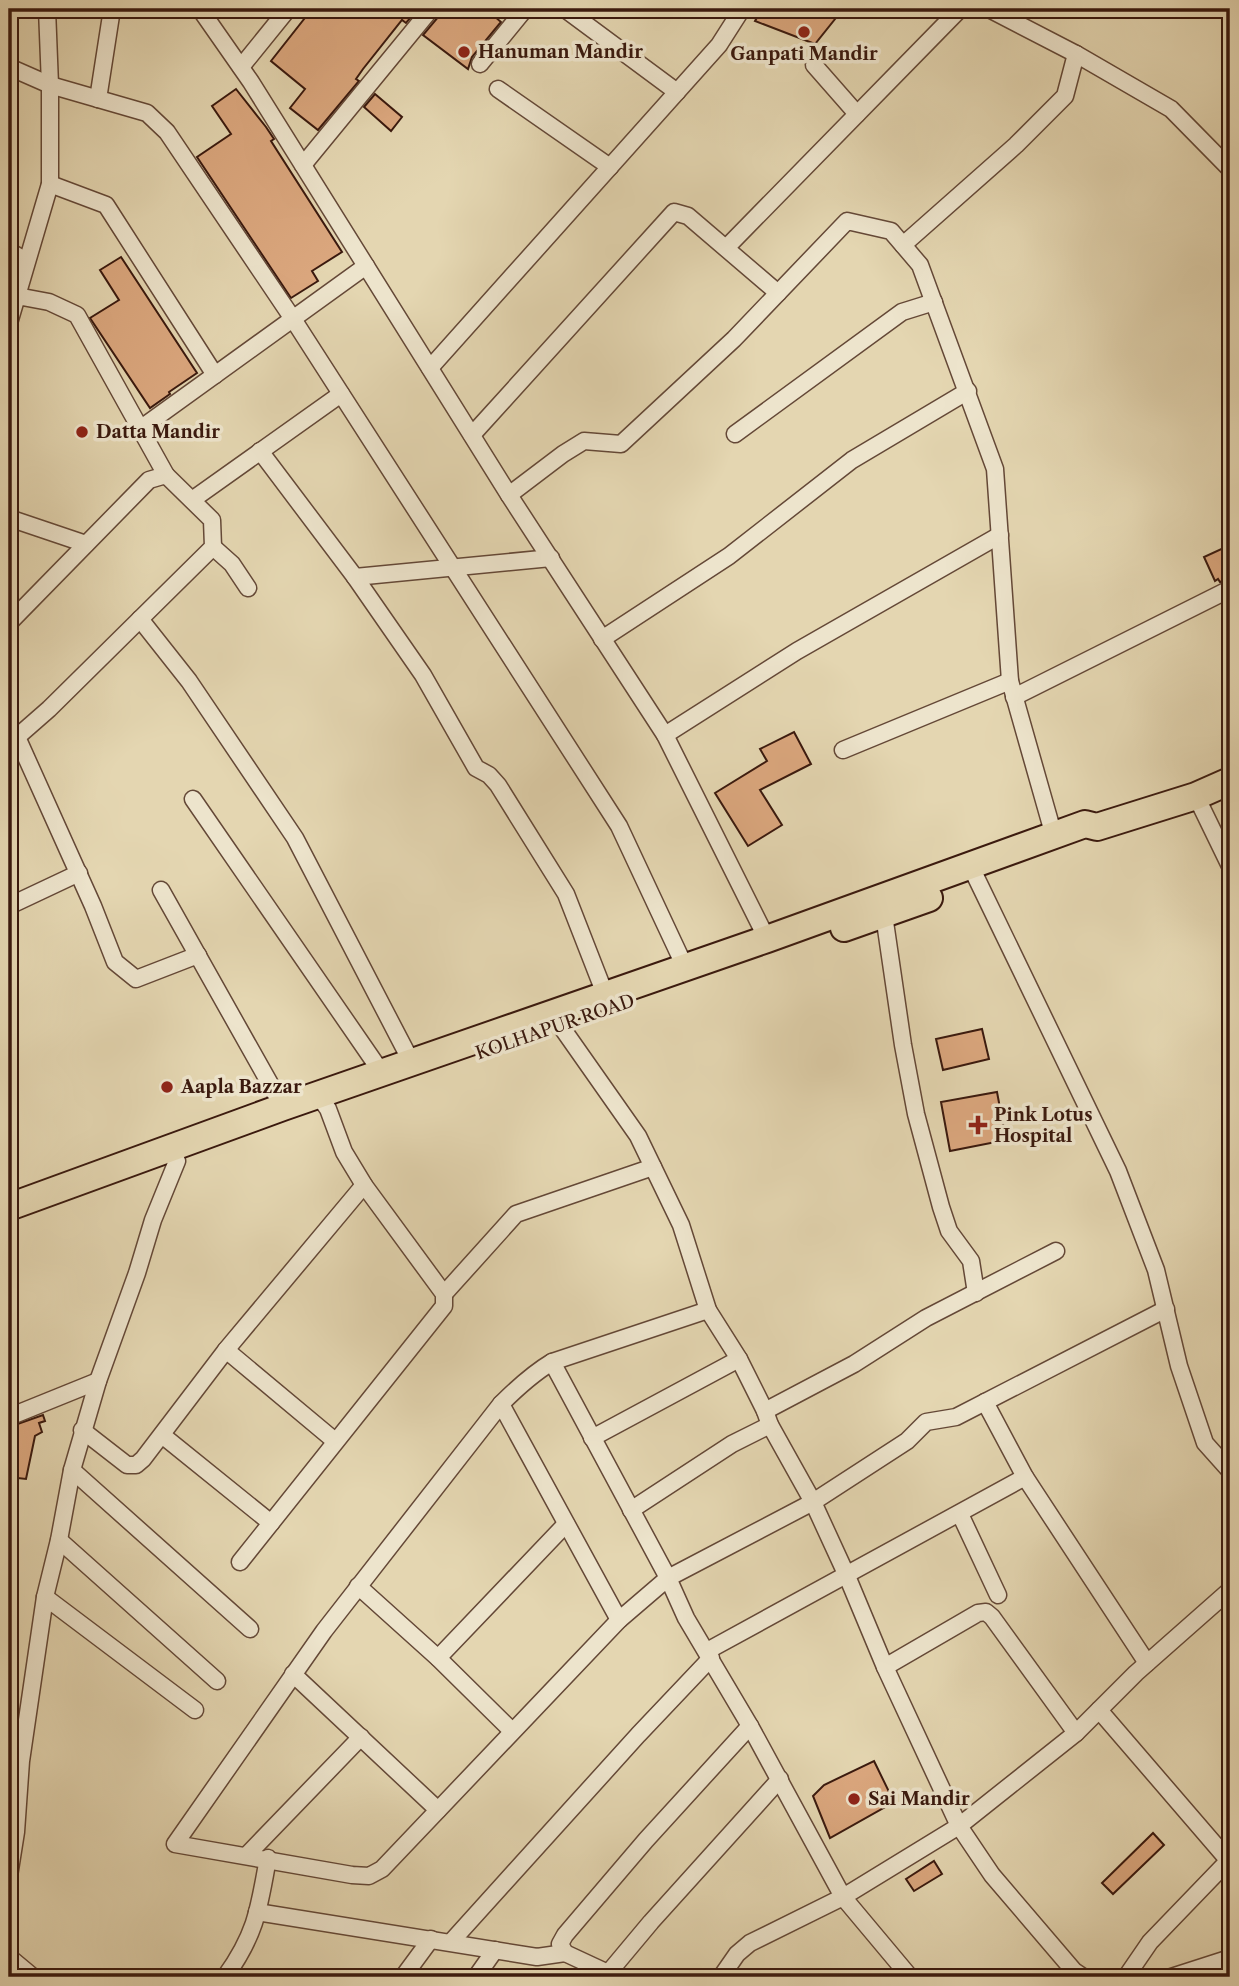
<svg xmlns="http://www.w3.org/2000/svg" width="1239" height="1986" viewBox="0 0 1239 1986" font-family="'Libre Caslon Text',serif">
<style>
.building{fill:#dba77e;stroke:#3a190e;stroke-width:2}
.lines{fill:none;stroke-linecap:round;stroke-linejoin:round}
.minor-casing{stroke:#644837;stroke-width:19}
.primary-casing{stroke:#3a190e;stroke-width:30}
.minor{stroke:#ede4cc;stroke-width:16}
.primary{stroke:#e4d6b1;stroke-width:26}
.poi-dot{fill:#8f2418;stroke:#ede4cc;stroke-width:2.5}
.labels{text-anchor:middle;stroke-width:7;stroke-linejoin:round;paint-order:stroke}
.poi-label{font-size:18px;font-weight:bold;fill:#3a190e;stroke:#ede4cc;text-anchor:start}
.street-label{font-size:18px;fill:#3a190e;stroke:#ede4cc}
</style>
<rect width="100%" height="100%" fill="#e4d6b1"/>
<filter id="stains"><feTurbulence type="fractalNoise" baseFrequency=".00286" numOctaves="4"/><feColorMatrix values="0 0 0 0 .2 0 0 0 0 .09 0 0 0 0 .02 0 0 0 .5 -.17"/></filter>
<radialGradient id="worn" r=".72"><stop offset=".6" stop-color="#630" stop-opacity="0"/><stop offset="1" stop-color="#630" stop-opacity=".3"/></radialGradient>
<g class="building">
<path d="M 312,9 L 418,9 L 406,23 L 402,20 L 363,69 L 356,79 L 359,81 L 318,130 L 290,108 L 305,89 L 271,61 Z"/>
<path d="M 441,9 L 486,9 L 501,22 L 472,57 L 468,69 L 423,35 L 439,16 Z"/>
<path d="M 762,9 L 843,9 L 815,44 L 755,21 Z"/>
<path d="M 236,89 L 266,127 L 274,139 L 271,141 L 342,252 L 312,271 L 318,281 L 291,298 L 197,157 L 231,134 L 212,106 Z"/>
<path d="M 375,94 L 402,117 L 391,131 L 364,107 Z"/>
<path d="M 121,257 L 197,373 L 169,392 L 170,394 L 150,408 L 90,318 L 119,300 L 100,270 Z"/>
<path d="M 1230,545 L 1230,579 L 1220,582 L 1218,579 L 1215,581 L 1204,557 Z"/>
<path d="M 794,732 L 811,764 L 760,790 L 782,825 L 748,846 L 715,793 L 767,761 L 760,749 Z"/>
<path d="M 982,1029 L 989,1059 L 943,1070 L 936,1039 Z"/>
<path d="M 997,1092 L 1006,1140 L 950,1151 L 941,1102 Z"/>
<path d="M 43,1415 L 45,1421 L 39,1423 L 42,1432 L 35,1436 L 26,1479 L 9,1477 L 9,1427 Z"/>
<path d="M 874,1761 L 894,1802 L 830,1838 L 813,1796 L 824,1785 Z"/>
<path d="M 1153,1833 L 1164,1845 L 1113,1894 L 1102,1883 Z"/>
<path d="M 934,1861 L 942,1874 L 914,1891 L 906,1879 Z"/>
</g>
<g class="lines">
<g class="minor-casing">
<g id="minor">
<path d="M 200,9 L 251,82 L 509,495 L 665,735 L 767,939"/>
<path d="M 565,9 L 677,92"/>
<path d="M 989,9 L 1076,54 L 1171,109 L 1230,169"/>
<path d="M 480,64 L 525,9"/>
<path d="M 814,65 L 857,114"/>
<path d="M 9,67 L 50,85 L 147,113 L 167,132 L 293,319 L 619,826 L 685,967"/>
<path d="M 241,67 L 288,9"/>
<path d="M 498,89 L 610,167"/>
<path d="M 98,99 L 112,9"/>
<path d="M 303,165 L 431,9"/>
<path d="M 50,184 L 106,205 L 215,375"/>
<path d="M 903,245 L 1016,145 L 1065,96 L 1076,54"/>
<path d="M 726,248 L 960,9"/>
<path d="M 9,251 L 26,261"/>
<path d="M 17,296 L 50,184 L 50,85 L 47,9"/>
<path d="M 9,323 L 17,296 L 49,302 L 77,315 L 166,475"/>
<path d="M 430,368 L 719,45 L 742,9"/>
<path d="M 140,429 L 366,266"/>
<path d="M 735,434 L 902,312 L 934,302"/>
<path d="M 472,435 L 674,212 L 688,216 L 778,293"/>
<path d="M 260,451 L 355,577 L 423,675 L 476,768 L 489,775 L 498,785 L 566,894 L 605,994"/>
<path d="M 509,495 L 563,454 L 584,441 L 621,444 L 734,339 L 847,221 L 891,231 L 920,265 L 995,469 L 1010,681 L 1054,836"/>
<path d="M 192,500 L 341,394"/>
<path d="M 9,518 L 86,544"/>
<path d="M 213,547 L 232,564 L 248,588"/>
<path d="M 355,577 L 551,558"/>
<path d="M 140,619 L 189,681 L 295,838 L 412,1063"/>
<path d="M 9,623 L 149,480 L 166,475 L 212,520 L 213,547 L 49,709 L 17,737 L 9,725"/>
<path d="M 602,639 L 729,556 L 852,460 L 968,391"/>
<path d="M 1014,697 L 1230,589"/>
<path d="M 665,735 L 797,651 L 1000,535"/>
<path d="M 17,737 L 93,906 L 115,962 L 136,979 L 198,955"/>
<path d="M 843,750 L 1010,681"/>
<path d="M 1196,796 L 1230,866"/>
<path d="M 193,799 L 382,1073"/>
<path d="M 970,865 L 1118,1171 L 1156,1270 L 1179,1366 L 1205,1443 L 1230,1471"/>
<path d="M 161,890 L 283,1107"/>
<path d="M 9,906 L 79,873"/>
<path d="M 884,915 L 903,1045 L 916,1114 L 941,1207 L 949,1231 L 971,1261 L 976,1293"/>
<path d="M 560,1025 L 638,1136 L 681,1225 L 708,1310 L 739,1359 L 765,1411 L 770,1425 L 813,1502 L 847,1576 L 885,1667 L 959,1826 L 992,1875 L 1074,1971 L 1083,1977"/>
<path d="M 444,1294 L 516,1214 L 653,1167"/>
<path d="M 708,1310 L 552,1362 C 532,1374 517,1388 501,1404 L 324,1631 L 175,1844 L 352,1875 L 369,1876 L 382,1869 L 619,1620 L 668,1578 L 813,1502 L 907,1441 L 926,1422 L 956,1417 L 1166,1309"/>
<path d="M 226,1350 L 335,1441"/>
<path d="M 552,1362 L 668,1578 L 686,1618 L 750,1726 L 843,1897 L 959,1826 L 1076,1733 L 1136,1673 L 1230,1590"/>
<path d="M 985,1402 L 1025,1477 L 1147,1663"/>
<path d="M 501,1404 L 619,1620"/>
<path d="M 765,1411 L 854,1364 L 926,1318 L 1056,1251"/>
<path d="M 9,1417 L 98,1381"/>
<path d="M 82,1430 L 127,1465 L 136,1465 L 143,1459 L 226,1350 L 364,1185"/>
<path d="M 162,1435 L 271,1523"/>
<path d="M 592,1438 L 739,1359"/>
<path d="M 72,1470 L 250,1629"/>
<path d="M 631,1510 L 732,1444 L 770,1425"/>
<path d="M 960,1514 L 998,1595"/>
<path d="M 59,1540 L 217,1681"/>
<path d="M 240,1562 L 444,1306 L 444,1294 L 364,1185 L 344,1152 L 328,1109 L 318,1095"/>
<path d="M 358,1586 L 438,1658 L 512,1731"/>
<path d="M 45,1597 L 195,1710"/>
<path d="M 707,1651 L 1025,1477"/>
<path d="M 438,1658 L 566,1524"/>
<path d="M 885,1667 L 978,1613 L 986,1612 L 992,1617 L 1076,1733"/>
<path d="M 293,1674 L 438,1810"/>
<path d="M 1099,1710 L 1229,1861"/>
<path d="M 247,1855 L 361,1737"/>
<path d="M 9,1876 L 16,1832 L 21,1761 L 45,1597 L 59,1540 L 72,1470 L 98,1381 L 137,1273 L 153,1220 L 177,1161"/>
<path d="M 257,1912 L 537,1957 L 565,1953"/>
<path d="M 451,1942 L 638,1735 L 711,1658"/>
<path d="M 9,1957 L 33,1977"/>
<path d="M 608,1973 L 565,1953 L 560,1944 L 565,1935 L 646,1840 L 750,1726"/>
<path d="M 225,1977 C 256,1934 259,1909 268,1858"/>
<path d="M 403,1977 L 431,1939"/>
<path d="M 476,1977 L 495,1950"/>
<path d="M 605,1977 L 651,1922 L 780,1779"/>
<path d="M 721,1977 L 737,1954 L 750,1943 L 843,1897 L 910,1977"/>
<path d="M 1126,1977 L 1150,1942 L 1230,1859"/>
<path d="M 1171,1977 L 1230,1958"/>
</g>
</g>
<g class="primary-casing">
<g id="primary">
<path d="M 844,928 L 929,898"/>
<path d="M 9,1207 L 283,1107 L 767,939 L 1085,824 L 1097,827 L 1196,796 L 1230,781"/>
</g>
</g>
<use href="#minor" class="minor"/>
<use href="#primary" class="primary"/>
</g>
<g class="poi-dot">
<circle cx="804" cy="32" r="7"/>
<circle cx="464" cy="52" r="7"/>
<circle cx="82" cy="432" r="7"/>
<circle cx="167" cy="1087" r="7"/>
<path d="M974.5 1114.5h7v7h7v7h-7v7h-7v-7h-7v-7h7z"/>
<circle cx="854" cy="1799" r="7"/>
</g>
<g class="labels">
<g class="poi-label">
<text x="478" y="58">Hanuman Mandir</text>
<text x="804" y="60" text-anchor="middle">Ganpati Mandir</text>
<text x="96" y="438">Datta Mandir</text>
<text x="181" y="1093">Aapla Bazzar</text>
<text x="994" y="1121">Pink Lotus<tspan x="994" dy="21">Hospital</tspan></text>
<text x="868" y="1805">Sai Mandir</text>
</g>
<g class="street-label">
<text transform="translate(555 1027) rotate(-19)" y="6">KOLHAPUR ROAD</text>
</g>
</g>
<rect width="1239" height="1986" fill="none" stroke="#e4d6b1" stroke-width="35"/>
<rect x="10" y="10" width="1218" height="1965" fill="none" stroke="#3a190e" stroke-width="3.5"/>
<rect x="18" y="18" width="1204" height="1951" fill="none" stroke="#3a190e" stroke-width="2"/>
<rect width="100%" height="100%" filter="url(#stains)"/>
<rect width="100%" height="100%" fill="url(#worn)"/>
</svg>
